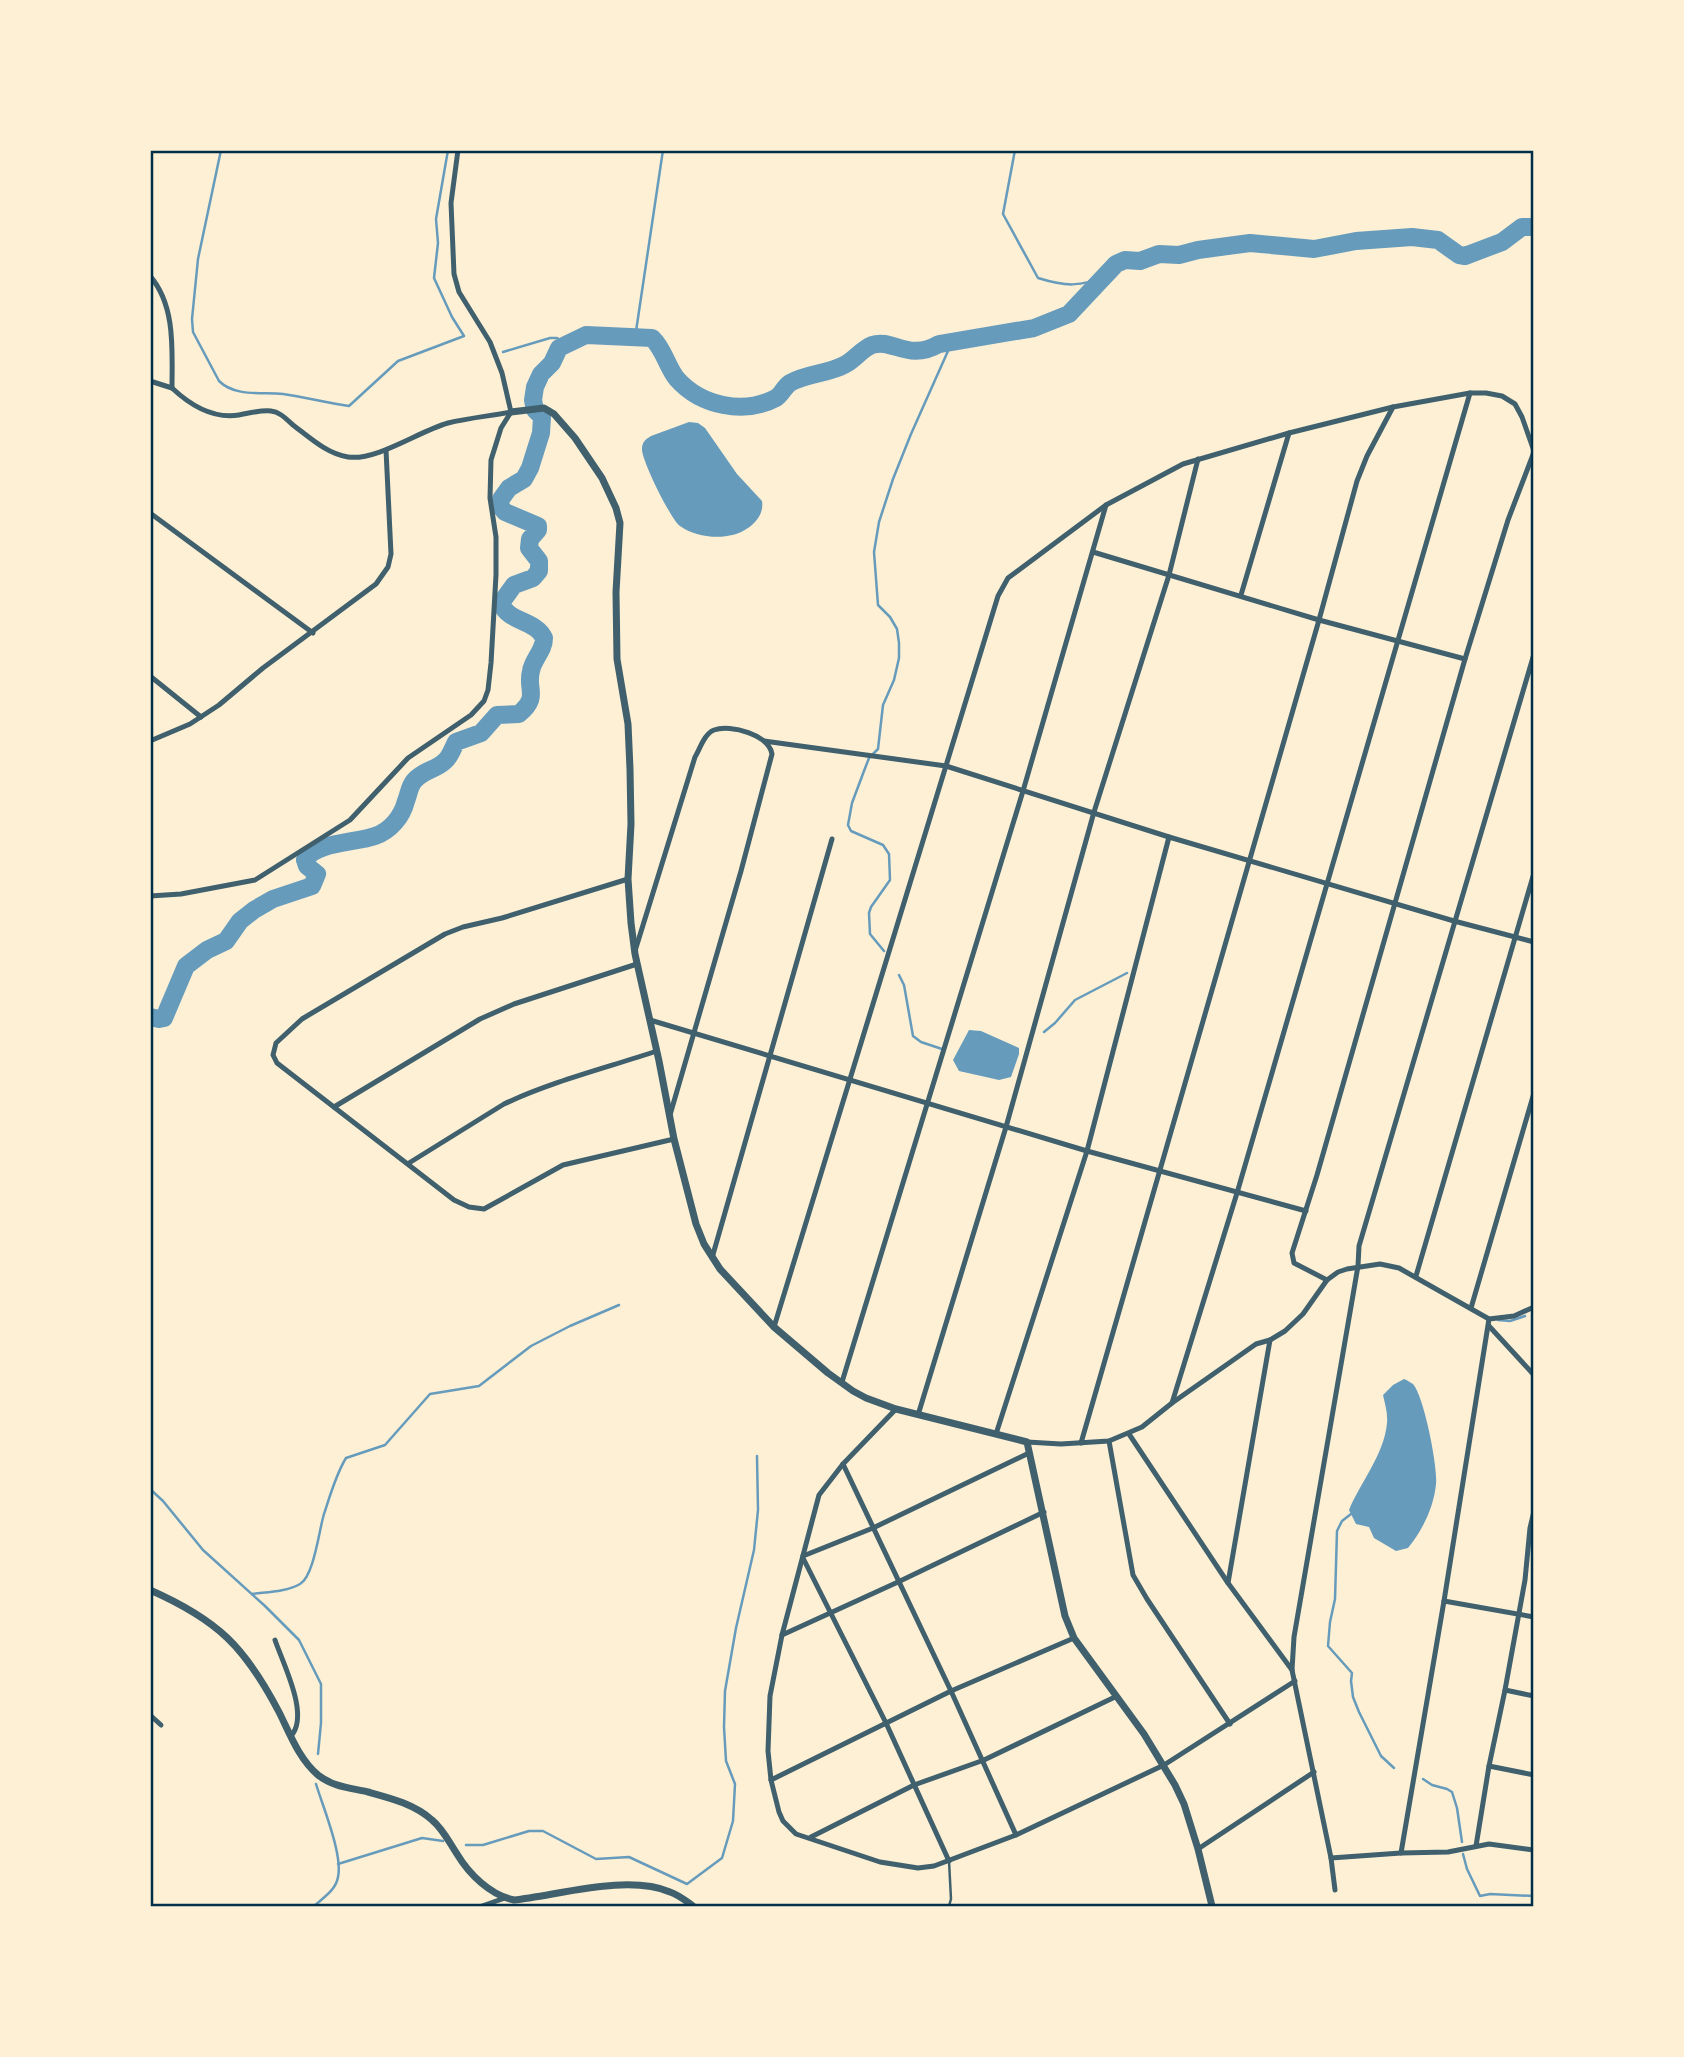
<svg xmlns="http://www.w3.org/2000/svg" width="1684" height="2057" viewBox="0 0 1684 2057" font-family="'Public Sans',sans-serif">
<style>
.water{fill:#669bbc}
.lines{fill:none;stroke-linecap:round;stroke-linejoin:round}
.stream{stroke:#669bbc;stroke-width:2.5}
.river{stroke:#669bbc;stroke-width:18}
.service{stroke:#3f606c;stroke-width:2.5}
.minor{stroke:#3f606c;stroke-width:5}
.tertiary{stroke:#3f606c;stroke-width:7}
.neatline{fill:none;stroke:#003049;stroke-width:2.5}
</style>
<rect width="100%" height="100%" fill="#fdf0d5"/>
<g class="water">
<path d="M 689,422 L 698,423 L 705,428 L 737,474 L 762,501 C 764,512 757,522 748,528 C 730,541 698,539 680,526 C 671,520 641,459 642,449 C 642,442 646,439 651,436 Z"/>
<path d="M 969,1030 L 981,1031 L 1019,1048 L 1019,1054 L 1011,1077 L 999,1080 L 959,1071 L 953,1060 Z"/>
<path d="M 1404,1379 C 1405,1379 1413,1384 1413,1384 C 1424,1396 1438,1468 1436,1484 C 1434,1507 1422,1531 1408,1548 L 1396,1551 L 1374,1538 L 1369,1527 L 1356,1524 L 1349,1510 C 1361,1481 1384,1455 1387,1423 C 1388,1414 1385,1404 1383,1395 L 1393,1385 Z"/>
</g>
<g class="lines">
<g class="stream">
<path d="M 221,150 L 198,259 L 192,319 L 193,332 L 219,381 C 235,397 262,392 283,394 C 305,397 327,403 349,406 L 398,361 L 464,336 L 452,317 L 434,278 L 438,243 L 436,219 L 448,150"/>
<path d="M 1015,150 L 1003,214 L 1038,278 C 1064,286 1081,288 1106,275"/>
<path d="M 635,338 L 663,150"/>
<path d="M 503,352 L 550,338 L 557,338 L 568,344"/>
<path d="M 884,951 L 870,934 L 869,913 L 871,907 L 890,880 L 889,854 L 883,845 L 851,831 L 848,825 L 852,803 L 864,771 L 869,758 L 878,749 L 883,705 L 894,680 L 899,658 L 899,643 L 897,629 L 890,617 L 878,605 L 874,552 L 879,522 L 893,479 L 911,434 L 952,342"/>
<path d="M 899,975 L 904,985 L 913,1036 L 921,1042 L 942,1049"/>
<path d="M 1044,1032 L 1055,1023 L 1075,1000 L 1127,973"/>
<path d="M 1498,1320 L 1510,1321 L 1525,1316"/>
<path d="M 150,1489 L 163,1501 L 203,1550 L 265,1606 L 299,1640 L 321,1684 L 321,1723 L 318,1754"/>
<path d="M 1351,1514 L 1342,1521 L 1337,1531 L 1335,1599 L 1330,1622 L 1328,1646 L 1352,1673 L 1351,1681 L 1353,1697 L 1359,1712 L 1381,1756 L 1394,1768"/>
<path d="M 252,1594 C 267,1592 286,1592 300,1584 C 314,1576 319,1530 324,1514 C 330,1496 336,1474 346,1458 L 385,1445 L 430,1394 L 479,1386 L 531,1346 L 570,1326 L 619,1305"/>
<path d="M 1423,1779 L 1432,1785 L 1447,1789 L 1452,1792 L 1457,1808 L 1462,1842"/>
<path d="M 466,1845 L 483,1845 L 529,1831 L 543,1831 L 596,1859 L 629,1857 L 687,1884 L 722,1858 L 733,1821 L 735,1784 L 726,1761 L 724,1727 L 725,1691 L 736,1628 L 754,1550 L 758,1510 L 757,1456"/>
<path d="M 1463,1854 L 1467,1869 L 1480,1896 L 1490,1894 L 1534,1896"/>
<path d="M 338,1864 L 422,1838 L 443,1841"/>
<path d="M 314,1906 C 323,1898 336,1890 338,1877 C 343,1855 323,1807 316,1784"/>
</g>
<path class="river" d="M 150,1017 L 159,1019 L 164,1018 L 186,966 L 207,950 L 226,941 L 240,921 L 254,910 L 273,899 L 312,886 L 317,874 L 307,866 L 305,860 C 316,842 355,843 375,836 C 390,831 402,817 406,801 C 409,794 409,787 414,781 C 423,770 436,770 445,761 C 450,757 453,748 456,742 L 481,733 L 497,715 L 519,714 C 540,696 526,690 531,671 C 533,659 544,651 544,638 C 536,620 507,622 501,603 L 514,585 L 533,578 L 539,571 L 539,561 L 529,548 L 530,539 L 538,530 L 538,526 L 505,512 L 500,506 L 501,499 L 509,488 L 524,479 L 530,468 L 541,433 L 542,417 L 535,410 L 533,400 L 535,387 L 541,374 L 552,363 L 559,348 L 586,335 L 652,338 C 664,349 667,367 677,379 C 701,406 744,415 776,398 C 782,394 784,387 790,383 C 807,373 829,374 846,364 C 855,359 862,349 872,345 C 893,338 908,362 939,344 L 1034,328 L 1069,314 L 1116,264 L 1125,260 L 1140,261 L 1159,254 L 1179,255 L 1198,250 L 1250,243 L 1314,249 L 1356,241 L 1412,237 L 1438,240 L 1459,255 L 1465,256 L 1502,242 L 1522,227 L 1534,227"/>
<path class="service" d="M 949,1861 L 951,1899 L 949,1906"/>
<g class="minor">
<path d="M 458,150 L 451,203 L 454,274 L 459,292 L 490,342 L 502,373 L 511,412"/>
<path d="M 150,276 C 176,306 172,351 172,388 C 190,405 214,419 239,415 C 250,413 260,410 271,411 C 280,412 286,419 293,425 C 309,437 327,454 348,457 C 377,461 419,431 448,423 C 468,418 490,416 511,412"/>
<path d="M 150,381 L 172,388"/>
<path d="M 150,513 L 313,633"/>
<path d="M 1093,552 L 1319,620 L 1465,659"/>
<path d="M 1241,595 L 1289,433"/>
<path d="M 150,676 L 201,717"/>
<path d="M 150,741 L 190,724 L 219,705 L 263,668 L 376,584 L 388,567 L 391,554 L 386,450"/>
<path d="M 764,741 L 946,766 L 1169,837 L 1454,921 L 1534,942"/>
<path d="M 628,879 L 502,918 L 463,927 L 445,934 L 302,1019 L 276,1043 L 273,1055 L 277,1063 L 454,1200 L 469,1207 L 484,1209 L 563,1165 L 674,1139"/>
<path d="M 150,896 L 181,894 L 255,880 L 350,820 L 408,758 L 471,715 L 484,701 L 488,690 L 491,663 L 496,575 L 496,537 L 490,498 L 491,460 L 501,428 L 511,412"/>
<path d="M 635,951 L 695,757 C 700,749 704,734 714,730 C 731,724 769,735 772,754 L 741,871 L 670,1115"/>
<path d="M 650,1020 L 1087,1151 L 1306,1211"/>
<path d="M 334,1107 L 480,1019 L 514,1004 L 637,964"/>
<path d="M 409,1163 L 504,1104 C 553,1081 606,1068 657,1051"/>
<path d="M 712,1258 L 832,839"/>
<path d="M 1416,1276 L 1534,873"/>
<path d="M 1327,1280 L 1294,1263 L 1292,1253 L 1317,1175 L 1465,659 L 1508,520 L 1534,452"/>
<path d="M 1471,1308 L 1534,1093"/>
<path d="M 1489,1326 L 1534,1375"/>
<path d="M 774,1327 L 998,596 L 1008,578 L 1106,505 L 1183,464 L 1289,433 L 1393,407 L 1470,393 L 1486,393 L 1502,396 L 1515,404 L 1522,417 L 1534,451"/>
<path d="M 842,1382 L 1023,791 L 1106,505"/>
<path d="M 1172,1403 L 1237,1193 L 1470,393"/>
<path d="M 896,1409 L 843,1464 L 819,1495 L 782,1635 L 770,1696 L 768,1751 L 771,1780 L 779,1812 L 783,1821 L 796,1834 L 880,1862 L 918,1868 L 934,1866 L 1016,1835 L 1164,1765 L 1295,1681"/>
<path d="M 918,1415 L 1006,1127 L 1094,812 L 1169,575 L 1198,459"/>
<path d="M 996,1434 L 1087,1151 L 1169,837"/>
<path d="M 1129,1434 L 1228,1583 L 1292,1670"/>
<path d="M 1109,1441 L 1133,1575 L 1147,1599 L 1230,1724"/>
<path d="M 1027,1442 L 1061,1444 L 1109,1441 L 1142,1427 L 1172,1403 L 1239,1356 L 1256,1344 L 1270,1340 L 1285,1331 L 1303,1314 L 1327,1280 L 1338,1272 L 1347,1269 L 1380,1264 L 1399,1268 L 1489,1319 L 1514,1316 L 1534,1307"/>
<path d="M 1081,1443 L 1319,620 L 1357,481 L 1367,456 L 1393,407"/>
<path d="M 843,1464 L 951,1691 L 1016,1835"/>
<path d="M 803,1556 L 873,1528 L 1029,1453"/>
<path d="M 803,1558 L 886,1723 L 949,1861"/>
<path d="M 1228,1583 L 1270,1340"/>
<path d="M 1444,1601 L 1534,1617"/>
<path d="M 782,1635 L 898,1582 L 1044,1512"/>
<path d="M 275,1640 C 283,1664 310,1715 291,1736"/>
<path d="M 1505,1690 L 1534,1696"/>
<path d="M 150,1715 L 161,1725"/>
<path d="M 1489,1766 L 1534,1775"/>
<path d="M 771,1780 L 951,1691 L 1074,1638"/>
<path d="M 811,1837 L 914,1785 L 984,1760 L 1117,1696"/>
<path d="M 1476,1846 L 1489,1766 L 1505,1690 L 1525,1580 L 1530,1528 L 1534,1511"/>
<path d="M 1198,1849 L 1314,1772"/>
<path d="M 1401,1853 L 1444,1601 L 1489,1319"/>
<path d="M 1331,1858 L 1401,1853 L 1448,1852 L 1489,1844 L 1534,1850"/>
<path d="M 1335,1890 L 1331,1858 L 1292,1670 L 1294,1637 L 1358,1266 L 1359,1246 L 1534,654"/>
<path d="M 482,1906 L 505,1898"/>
</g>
<g class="tertiary">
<path d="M 511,412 L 544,408 L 554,414 L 575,438 L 602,478 L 616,508 L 620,523 L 616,592 L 617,659 L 628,724 L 630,769 L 631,824 L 628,879 L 631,923 L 635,954 L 659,1061 L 674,1139 L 696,1224 L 704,1244 L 720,1269 L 774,1327 L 828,1373 L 853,1391 L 866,1398 L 896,1409 L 1027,1442 L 1065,1616 L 1074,1638 L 1144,1734 L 1175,1785 L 1184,1804 L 1198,1849 L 1212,1906"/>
<path d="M 150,1590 C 218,1620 245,1647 279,1712 C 290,1734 299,1759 318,1775 C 333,1787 351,1788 368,1792 C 390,1798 414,1804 432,1820 C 443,1829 449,1842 457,1854 C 469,1874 490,1895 514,1900 C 559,1895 628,1874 670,1892 C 679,1895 686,1901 693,1906"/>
</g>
</g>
<rect width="1684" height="2057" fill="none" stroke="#fdf0d5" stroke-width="304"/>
<rect x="152" y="152" width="1380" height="1753" class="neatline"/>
</svg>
